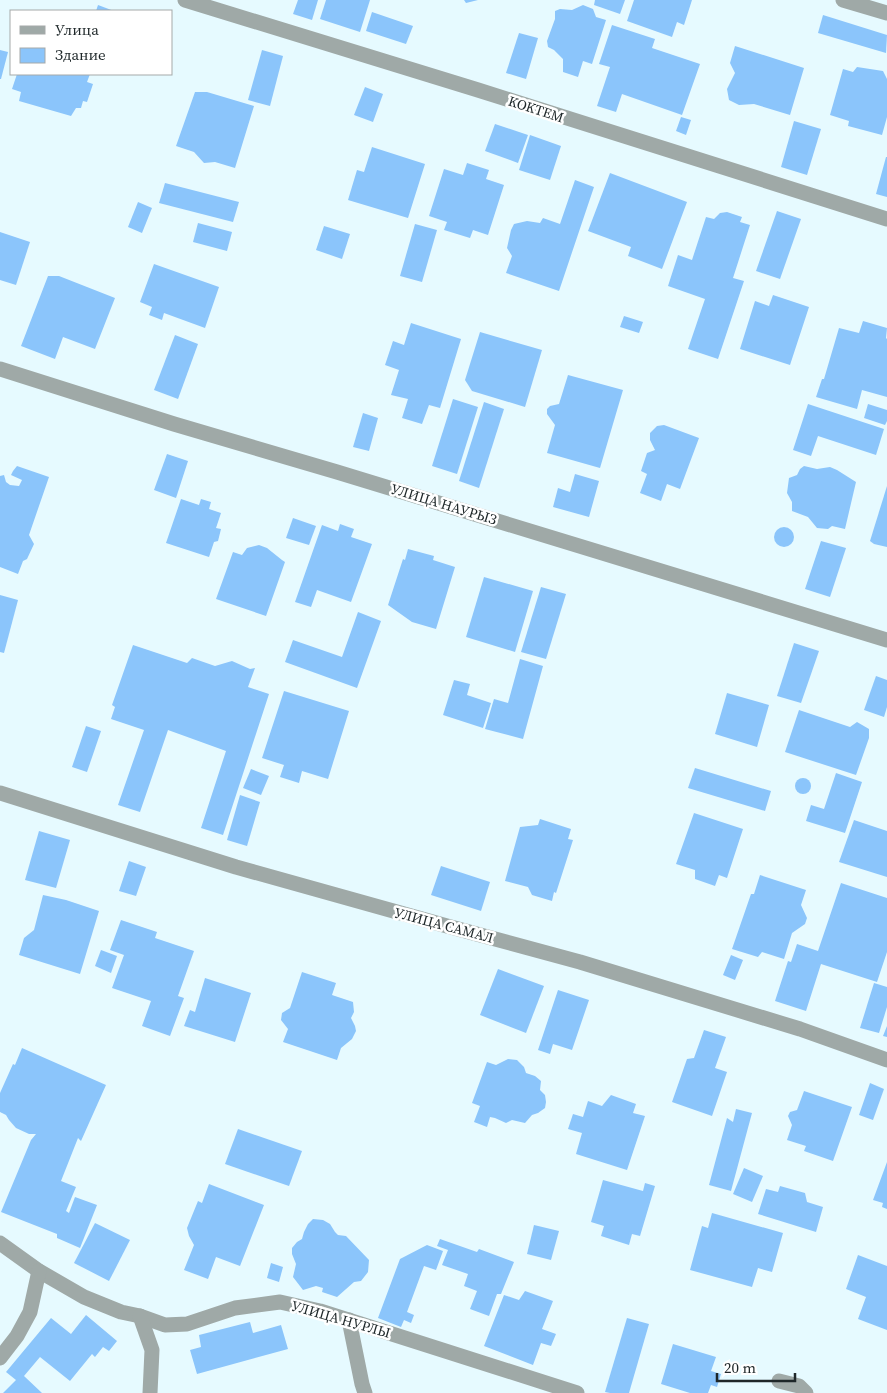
<svg xmlns="http://www.w3.org/2000/svg" width="887" height="1393" viewBox="0 0 887 1393" font-family="'Source Serif 4',serif">
<style>
.building{fill:#8bc5fb}
.lines{fill:none;stroke-linecap:round;stroke-linejoin:round}
.minor{stroke:#9fa9a7;stroke-width:15}
.labels{text-anchor:middle;stroke-width:5;stroke-linejoin:round;paint-order:stroke}
.street-label{font-size:14px;fill:#1e2729;stroke:#fff}
</style>
<rect width="100%" height="100%" fill="#e6faff"/>
<g class="building">
<path d="M 298,0 L 318,0 L 312,20 L 293,14 Z"/>
<path d="M 326,0 L 370,0 L 360,32 L 320,19 Z"/>
<path d="M 464,0 L 478,0 L 466,3 Z"/>
<path d="M 595,0 L 625,0 L 620,14 L 594,5 Z"/>
<path d="M 634,0 L 692,0 L 684,25 L 677,22 L 672,37 L 627,21 Z"/>
<path d="M 98,5 L 114,11 L 96,11 Z"/>
<path d="M 583,5 L 593,9 L 596,17 L 606,20 L 592,64 L 583,61 L 578,77 L 563,72 L 563,59 L 554,50 L 548,47 L 547,41 L 555,19 L 555,11 L 560,9 L 572,10 Z"/>
<path d="M 372,12 L 413,26 L 406,44 L 366,31 Z"/>
<path d="M 823,15 L 887,35 L 886,53 L 818,33 Z"/>
<path d="M 612,25 L 655,39 L 652,48 L 700,64 L 682,115 L 622,94 L 616,112 L 597,106 L 610,67 L 599,64 Z"/>
<path d="M 519,33 L 538,38 L 526,79 L 506,73 Z"/>
<path d="M 735,46 L 804,68 L 790,115 L 754,104 L 739,105 L 729,100 L 727,89 L 735,73 L 730,63 Z"/>
<path d="M 0,50 L 8,52 L 1,79 L 0,79 Z"/>
<path d="M 262,50 L 283,56 L 270,106 L 248,100 Z"/>
<path d="M 857,67 L 883,71 L 887,79 L 887,117 L 882,135 L 848,126 L 849,121 L 830,115 L 843,69 L 853,72 Z"/>
<path d="M 17,74 L 90,74 L 87,82 L 93,84 L 87,102 L 83,101 L 81,108 L 76,108 L 71,116 L 19,101 L 21,92 L 12,89 Z"/>
<path d="M 365,87 L 383,94 L 373,122 L 354,115 Z"/>
<path d="M 195,92 L 207,92 L 254,106 L 235,168 L 215,162 L 204,163 L 194,152 L 176,146 Z"/>
<path d="M 681,117 L 691,120 L 686,135 L 676,131 Z"/>
<path d="M 794,121 L 821,129 L 807,175 L 781,167 Z"/>
<path d="M 495,124 L 528,135 L 518,163 L 485,151 Z"/>
<path d="M 530,135 L 561,146 L 550,180 L 519,170 Z"/>
<path d="M 372,147 L 425,164 L 408,218 L 348,200 L 357,170 L 364,172 Z"/>
<path d="M 886,157 L 887,157 L 887,197 L 876,194 Z"/>
<path d="M 467,163 L 489,170 L 486,179 L 504,185 L 488,235 L 473,230 L 470,238 L 444,230 L 447,222 L 429,216 L 444,169 L 463,175 Z"/>
<path d="M 610,173 L 687,202 L 662,269 L 628,256 L 631,247 L 588,231 Z"/>
<path d="M 575,180 L 594,187 L 559,291 L 506,273 L 512,256 L 507,248 L 511,230 L 514,224 L 527,221 L 540,223 L 543,218 L 560,224 Z"/>
<path d="M 165,183 L 239,202 L 233,222 L 159,203 Z"/>
<path d="M 138,202 L 152,208 L 142,233 L 128,227 Z"/>
<path d="M 777,211 L 801,219 L 780,279 L 756,271 Z"/>
<path d="M 727,212 L 742,217 L 740,222 L 750,225 L 733,278 L 744,281 L 718,359 L 688,349 L 705,299 L 668,286 L 678,255 L 692,260 L 706,217 L 714,219 L 720,213 Z"/>
<path d="M 198,223 L 232,232 L 227,251 L 193,242 Z"/>
<path d="M 415,224 L 437,230 L 422,282 L 400,276 Z"/>
<path d="M 324,226 L 350,234 L 342,259 L 316,250 Z"/>
<path d="M 0,232 L 30,242 L 16,285 L 0,280 Z"/>
<path d="M 154,264 L 219,287 L 205,328 L 164,313 L 162,320 L 149,315 L 152,307 L 140,302 Z"/>
<path d="M 48,276 L 59,276 L 115,298 L 95,349 L 63,337 L 55,359 L 21,346 Z"/>
<path d="M 773,295 L 809,307 L 790,365 L 740,349 L 755,301 L 769,306 Z"/>
<path d="M 624,316 L 643,322 L 639,333 L 620,327 Z"/>
<path d="M 863,321 L 887,328 L 886,338 L 887,339 L 887,397 L 862,390 L 857,409 L 816,397 L 822,379 L 824,379 L 839,328 L 859,333 Z"/>
<path d="M 411,323 L 461,339 L 440,408 L 429,405 L 422,424 L 402,418 L 408,399 L 391,395 L 399,370 L 385,365 L 393,341 L 404,345 Z"/>
<path d="M 480,332 L 542,350 L 525,407 L 472,391 L 465,380 Z"/>
<path d="M 175,335 L 198,344 L 178,399 L 154,390 Z"/>
<path d="M 568,375 L 623,390 L 600,468 L 547,453 L 555,425 L 547,414 L 547,409 L 550,406 L 559,404 Z"/>
<path d="M 453,399 L 478,407 L 457,474 L 432,466 Z"/>
<path d="M 484,402 L 504,409 L 479,488 L 459,481 Z"/>
<path d="M 808,404 L 884,429 L 876,455 L 818,436 L 811,456 L 793,450 Z"/>
<path d="M 868,404 L 887,410 L 887,421 L 885,425 L 864,418 Z"/>
<path d="M 363,413 L 378,418 L 369,451 L 353,447 Z"/>
<path d="M 664,425 L 699,438 L 680,489 L 667,484 L 661,501 L 640,493 L 647,474 L 641,471 L 647,453 L 655,450 L 650,440 L 650,433 L 657,426 Z"/>
<path d="M 167,454 L 188,461 L 176,498 L 154,490 Z"/>
<path d="M 17,466 L 49,477 L 29,535 L 34,544 L 27,559 L 23,561 L 18,574 L 0,567 L 0,476 L 4,475 L 6,482 L 10,485 L 19,486 L 22,480 L 11,475 L 13,471 Z"/>
<path d="M 804,466 L 817,469 L 830,467 L 837,470 L 856,482 L 845,529 L 832,526 L 828,529 L 817,528 L 808,517 L 792,511 L 792,502 L 787,493 L 789,478 L 797,475 L 800,469 Z"/>
<path d="M 575,474 L 599,481 L 589,517 L 553,507 L 558,488 L 570,492 Z"/>
<path d="M 887,486 L 887,547 L 874,544 L 870,541 Z"/>
<path d="M 181,499 L 199,505 L 201,499 L 211,502 L 209,509 L 221,513 L 216,528 L 221,529 L 218,541 L 214,542 L 209,557 L 166,543 Z"/>
<path d="M 293,518 L 316,526 L 309,545 L 286,538 Z"/>
<path d="M 340,524 L 354,529 L 351,537 L 372,544 L 351,602 L 317,590 L 311,607 L 295,602 L 322,525 L 338,531 Z"/>
<circle cx="784" cy="537" r="10"/>
<path d="M 821,541 L 846,548 L 830,597 L 805,589 Z"/>
<path d="M 259,545 L 267,548 L 282,560 L 285,562 L 266,616 L 216,599 L 233,552 L 242,555 L 247,548 Z"/>
<path d="M 408,549 L 434,556 L 433,560 L 455,567 L 436,629 L 412,622 L 388,605 L 403,559 L 405,560 Z"/>
<path d="M 484,577 L 533,591 L 515,652 L 466,637 Z"/>
<path d="M 541,587 L 566,594 L 546,659 L 521,652 Z"/>
<path d="M 0,595 L 18,600 L 4,653 L 0,652 Z"/>
<path d="M 358,612 L 381,621 L 357,688 L 285,662 L 293,640 L 342,657 Z"/>
<path d="M 794,643 L 819,651 L 801,703 L 777,696 Z"/>
<path d="M 133,645 L 187,663 L 192,658 L 215,666 L 232,661 L 250,669 L 255,668 L 248,687 L 269,694 L 223,835 L 201,828 L 226,751 L 168,730 L 140,812 L 118,805 L 144,730 L 111,719 L 115,707 L 112,705 Z"/>
<path d="M 520,659 L 543,666 L 523,739 L 485,729 L 494,699 L 508,703 Z"/>
<path d="M 876,676 L 887,680 L 887,707 L 884,717 L 864,710 Z"/>
<path d="M 454,680 L 470,684 L 467,695 L 491,703 L 483,728 L 443,715 Z"/>
<path d="M 284,691 L 349,711 L 328,779 L 302,771 L 299,783 L 280,777 L 284,765 L 262,758 Z"/>
<path d="M 727,693 L 769,705 L 757,747 L 715,734 Z"/>
<path d="M 799,710 L 850,727 L 857,722 L 869,729 L 869,738 L 856,775 L 785,752 Z"/>
<path d="M 86,726 L 101,731 L 87,772 L 72,767 Z"/>
<path d="M 695,768 L 771,791 L 765,811 L 688,788 Z"/>
<path d="M 251,769 L 269,776 L 261,795 L 243,788 Z"/>
<path d="M 836,773 L 862,782 L 845,833 L 806,821 L 811,805 L 824,809 Z"/>
<circle cx="803" cy="786" r="8"/>
<path d="M 240,795 L 260,802 L 247,846 L 227,840 Z"/>
<path d="M 694,813 L 743,829 L 727,878 L 719,875 L 715,886 L 695,879 L 695,870 L 676,864 Z"/>
<path d="M 540,819 L 571,829 L 568,839 L 573,840 L 556,893 L 554,892 L 552,901 L 532,895 L 528,887 L 505,881 L 520,827 L 538,825 Z"/>
<path d="M 854,820 L 887,831 L 887,877 L 839,862 Z"/>
<path d="M 39,831 L 70,840 L 56,888 L 25,880 Z"/>
<path d="M 129,861 L 146,867 L 136,896 L 119,891 Z"/>
<path d="M 441,866 L 490,882 L 481,911 L 431,895 Z"/>
<path d="M 760,875 L 806,890 L 801,905 L 807,918 L 805,924 L 792,933 L 784,959 L 762,952 L 758,957 L 732,949 L 751,894 L 754,894 Z"/>
<path d="M 841,883 L 887,898 L 887,952 L 877,982 L 821,964 L 806,1011 L 775,1001 L 788,961 L 791,962 L 797,944 L 818,951 Z"/>
<path d="M 43,895 L 66,900 L 99,911 L 80,974 L 19,955 L 24,938 L 34,930 Z"/>
<path d="M 121,920 L 157,932 L 155,938 L 194,951 L 178,996 L 184,998 L 170,1036 L 142,1026 L 151,1001 L 112,988 L 124,955 L 110,950 Z"/>
<path d="M 101,950 L 117,956 L 111,973 L 95,966 Z"/>
<path d="M 731,955 L 743,960 L 735,980 L 723,975 Z"/>
<path d="M 498,969 L 544,986 L 526,1033 L 480,1015 Z"/>
<path d="M 302,972 L 336,983 L 332,995 L 353,1002 L 354,1012 L 351,1018 L 355,1026 L 356,1031 L 352,1039 L 341,1048 L 337,1060 L 283,1042 L 288,1029 L 281,1020 L 282,1013 L 290,1008 Z"/>
<path d="M 205,978 L 251,993 L 235,1042 L 184,1026 L 190,1010 L 195,1012 Z"/>
<path d="M 874,983 L 887,987 L 887,1007 L 879,1033 L 860,1028 Z"/>
<path d="M 558,990 L 589,1000 L 572,1050 L 553,1044 L 550,1054 L 538,1050 Z"/>
<path d="M 887,1026 L 887,1037 L 883,1036 Z"/>
<path d="M 704,1030 L 726,1037 L 715,1068 L 727,1072 L 712,1116 L 672,1102 L 687,1059 L 694,1058 Z"/>
<path d="M 22,1048 L 106,1085 L 81,1141 L 78,1138 L 61,1181 L 76,1187 L 66,1211 L 69,1213 L 75,1197 L 97,1205 L 80,1248 L 57,1238 L 57,1234 L 1,1212 L 31,1140 L 36,1134 L 29,1134 L 16,1128 L 9,1120 L 6,1115 L 0,1112 L 0,1093 L 13,1064 L 15,1065 Z"/>
<path d="M 508,1059 L 517,1060 L 524,1067 L 526,1073 L 535,1076 L 541,1081 L 540,1090 L 545,1095 L 546,1102 L 545,1108 L 538,1113 L 532,1115 L 525,1123 L 512,1120 L 506,1123 L 495,1118 L 490,1117 L 487,1127 L 474,1122 L 480,1106 L 472,1103 L 487,1062 L 496,1065 Z"/>
<path d="M 870,1083 L 884,1089 L 873,1120 L 859,1115 Z"/>
<path d="M 804,1091 L 852,1107 L 833,1161 L 804,1151 L 806,1146 L 787,1140 L 792,1125 L 788,1116 L 790,1112 L 797,1110 Z"/>
<path d="M 611,1095 L 636,1104 L 633,1113 L 645,1116 L 627,1170 L 576,1154 L 582,1133 L 568,1129 L 573,1114 L 583,1117 L 588,1101 L 602,1106 Z"/>
<path d="M 736,1109 L 752,1113 L 731,1191 L 709,1185 L 727,1118 L 733,1122 Z"/>
<path d="M 238,1129 L 302,1151 L 289,1186 L 225,1164 Z"/>
<path d="M 887,1162 L 887,1209 L 882,1207 L 883,1203 L 873,1200 Z"/>
<path d="M 744,1168 L 763,1176 L 752,1202 L 733,1194 Z"/>
<path d="M 603,1180 L 643,1191 L 645,1183 L 655,1186 L 640,1236 L 632,1234 L 629,1245 L 601,1236 L 604,1226 L 591,1222 Z"/>
<path d="M 209,1184 L 264,1205 L 240,1266 L 216,1257 L 208,1279 L 184,1270 L 194,1245 L 189,1236 L 187,1228 L 198,1201 L 202,1203 Z"/>
<path d="M 780,1186 L 805,1193 L 807,1202 L 823,1207 L 816,1232 L 758,1214 L 766,1189 L 778,1192 Z"/>
<path d="M 712,1213 L 783,1233 L 772,1272 L 758,1268 L 752,1287 L 690,1270 L 702,1226 L 708,1228 Z"/>
<path d="M 313,1219 L 323,1220 L 330,1224 L 335,1232 L 338,1235 L 346,1236 L 369,1260 L 368,1272 L 361,1281 L 354,1282 L 337,1297 L 322,1292 L 323,1288 L 316,1286 L 303,1290 L 293,1277 L 296,1264 L 292,1254 L 292,1248 L 297,1242 L 302,1239 L 304,1232 L 308,1224 Z"/>
<path d="M 95,1223 L 130,1240 L 109,1281 L 74,1263 Z"/>
<path d="M 534,1225 L 559,1231 L 551,1260 L 527,1254 Z"/>
<path d="M 440,1239 L 477,1252 L 479,1249 L 514,1262 L 501,1294 L 497,1294 L 489,1316 L 470,1309 L 477,1291 L 464,1286 L 468,1274 L 442,1265 L 448,1250 L 437,1246 Z"/>
<path d="M 427,1245 L 443,1251 L 436,1270 L 424,1266 L 407,1312 L 414,1315 L 411,1323 L 404,1320 L 401,1327 L 378,1318 L 400,1259 Z"/>
<path d="M 858,1255 L 887,1266 L 887,1330 L 858,1319 L 866,1297 L 846,1289 Z"/>
<path d="M 271,1263 L 283,1267 L 279,1282 L 267,1278 Z"/>
<path d="M 525,1291 L 553,1301 L 542,1329 L 556,1334 L 551,1346 L 541,1343 L 533,1365 L 484,1346 L 504,1295 L 519,1300 Z"/>
<path d="M 86,1315 L 117,1341 L 109,1351 L 103,1347 L 95,1357 L 92,1354 L 70,1381 L 40,1357 L 24,1376 L 42,1393 L 3,1393 L 16,1380 L 6,1372 L 51,1318 L 71,1334 Z"/>
<path d="M 627,1318 L 649,1324 L 629,1393 L 610,1393 L 605,1392 Z"/>
<path d="M 250,1322 L 253,1333 L 281,1325 L 288,1349 L 197,1374 L 190,1350 L 201,1347 L 199,1335 Z"/>
<path d="M 673,1344 L 716,1357 L 711,1371 L 721,1374 L 717,1387 L 711,1385 L 708,1393 L 690,1393 L 661,1384 Z"/>
</g>
<g class="lines">
<g class="minor">
<path d="M 185,0 L 478,90 L 887,219"/>
<path d="M 843,0 L 887,13"/>
<path d="M 0,369 L 174,424 L 337,472 L 887,640"/>
<path d="M 0,793 L 236,867 L 447,926 L 580,962 L 800,1029 L 887,1060"/>
<path d="M 0,1243 L 39,1271 L 84,1297 L 121,1312 L 140,1316 L 165,1325 L 187,1324 L 235,1308 L 280,1302 L 320,1311 L 577,1393"/>
<path d="M 140,1316 L 152,1350 L 150,1393"/>
<path d="M 349,1320 L 362,1384 L 365,1393"/>
<path d="M 0,1358 L 17,1336 L 30,1312 L 39,1271"/>
<path d="M 779,1381 L 799,1386 L 806,1393"/>
</g>
</g>
<g class="labels">
<g class="street-label">
<text transform="translate(536 109) rotate(18)" y="5">KOKTEM</text>
<text transform="translate(444 504) rotate(17)" y="5">УЛИЦА НАУРЫЗ</text>
<text transform="translate(444 925) rotate(15)" y="5">УЛИЦА САМАЛ</text>
<text transform="translate(341 1319) rotate(16)" y="5">УЛИЦА НУРЛЫ</text>
</g>
</g>
<rect x="10" y="10" width="162" height="65" fill="#ffffff" stroke="#a5a9a9"/>
<rect x="20" y="26" width="25" height="8" fill="#9fa9a7" stroke="#a5a9a9"/>
<text x="55" y="35" font-size="15" fill="#1e2729">Улица</text>
<rect x="20" y="48" width="25" height="15" fill="#8bc5fb" stroke="#a5a9a9"/>
<text x="55" y="60" font-size="15" fill="#1e2729">Здание</text>
<path d="M717 1373v8h78v-8" fill="none" stroke="#1e2729" stroke-width="2.5"/>
<text x="724" y="1373" font-size="15" fill="#1e2729" stroke="#ffffff" stroke-width="4" paint-order="stroke">20 m</text>
</svg>
